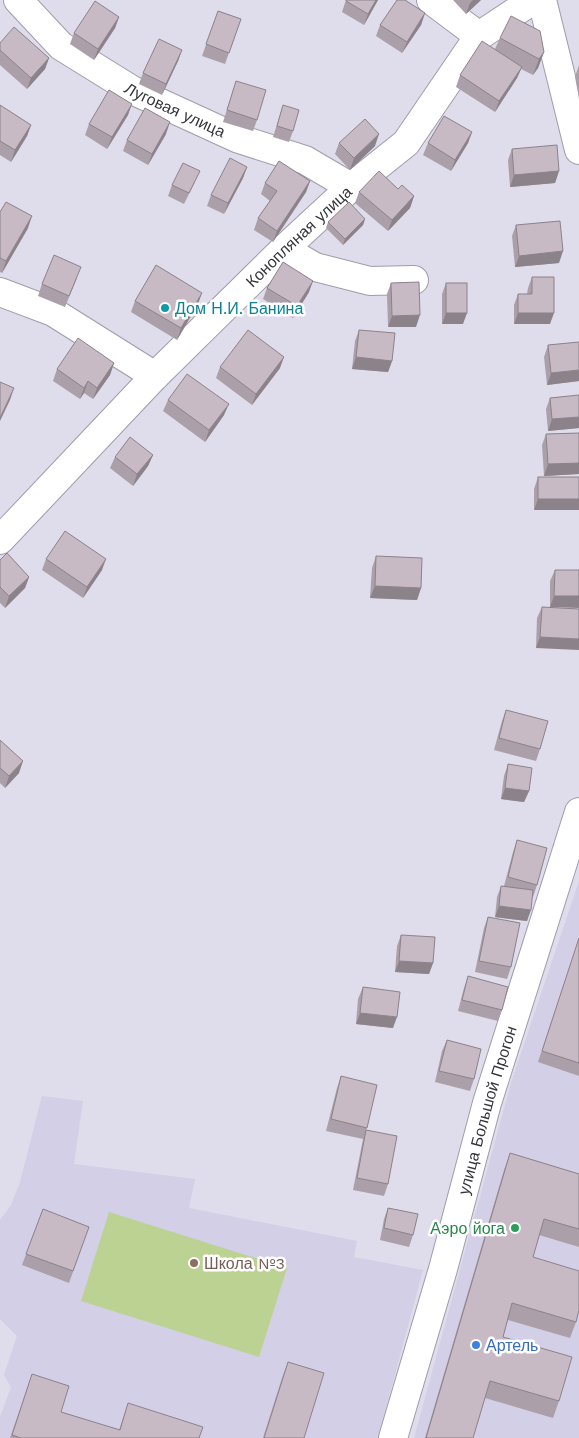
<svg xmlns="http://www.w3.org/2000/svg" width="579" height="1438" viewBox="0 0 579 1438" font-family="'Work Sans',sans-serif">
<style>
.built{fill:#d3cfe6}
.green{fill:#bbd292}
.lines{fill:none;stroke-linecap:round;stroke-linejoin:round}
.street-casing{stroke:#9f9cab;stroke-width:30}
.street{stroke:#fff;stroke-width:28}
.wall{fill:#aba0a9}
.shaded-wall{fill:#8b828a}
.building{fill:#c7bac5;stroke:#8b828a}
.culture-dot{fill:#0f9aa8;stroke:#fff;stroke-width:2}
.leisure-dot{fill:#2e9e5b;stroke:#fff;stroke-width:2}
.education-dot{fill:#8d6e63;stroke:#fff;stroke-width:2}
.shop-dot{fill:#3f7fe0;stroke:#fff;stroke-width:2}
.labels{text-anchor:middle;stroke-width:5;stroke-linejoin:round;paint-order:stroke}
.street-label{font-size:16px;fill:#36353b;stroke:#fff}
.culture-label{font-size:16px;fill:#0d838f;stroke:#fff;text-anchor:start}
.leisure-label{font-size:16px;fill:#27864d;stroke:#fff;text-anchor:end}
.education-label{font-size:16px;fill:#785e54;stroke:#fff;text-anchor:start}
.shop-label{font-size:16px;fill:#366cbe;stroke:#fff;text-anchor:start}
</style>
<rect width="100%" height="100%" fill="#dfdcec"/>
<g class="built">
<path d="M 579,881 L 579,1438 L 414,1438 L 511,1083 Z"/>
<path d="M 42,1096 L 83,1101 L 74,1164 L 195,1179 L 189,1208 L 357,1241 L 354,1257 L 423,1270 L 378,1438 L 0,1438 L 0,1417 L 11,1387 L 4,1375 L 17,1336 L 0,1319 L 0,1220 L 11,1205 L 20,1182 Z"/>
</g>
<path class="green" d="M 109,1212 L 287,1268 L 259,1357 L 81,1301 Z"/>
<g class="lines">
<g class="street-casing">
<g id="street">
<path id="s1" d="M 18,0 L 61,46 L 132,90 L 239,139 L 305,160 L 351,187"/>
<path d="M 431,0 L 479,36"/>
<path d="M 542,0 L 579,150"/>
<path d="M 284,249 L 315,267 L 370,281 L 414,280"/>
<path d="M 0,292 L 53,312 L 155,376"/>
<path id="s2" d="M 0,540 L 155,376 L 284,249 L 351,187 L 406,143 L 479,36 L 533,0"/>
<path id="s3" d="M 393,1438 L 443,1269 L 487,1103 L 579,812"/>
</g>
</g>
<use href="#street" class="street"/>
</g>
<g class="wall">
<path d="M 346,0 L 378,0 L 364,25 L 342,12 Z"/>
<path d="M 453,0 L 481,0 L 466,14 Z"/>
<path d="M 218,11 L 241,19 L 225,64 L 202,56 Z"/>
<path d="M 425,13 L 421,25 L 402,53 L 376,36 L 380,25 Z"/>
<path d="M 119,17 L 115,28 L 94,60 L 70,44 L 74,33 Z"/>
<path d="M 500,38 L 544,52 L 538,68 L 533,75 L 521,69 L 517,78 L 495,112 L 456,87 L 460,75 L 495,49 Z"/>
<path d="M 0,43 L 49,58 L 45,69 L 27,89 L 0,65 Z"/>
<path d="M 182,50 L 178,61 L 162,95 L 139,84 L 143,73 Z"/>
<path d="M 579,65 L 579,99 L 575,77 Z"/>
<path d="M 236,81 L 257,120 L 253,131 L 223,122 Z"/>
<path d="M 0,105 L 31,125 L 27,136 L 11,162 L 0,155 Z"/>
<path d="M 283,105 L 293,131 L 289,142 L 273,137 Z"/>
<path d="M 128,115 L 107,149 L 85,135 L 89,124 Z"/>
<path d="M 472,132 L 468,143 L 451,171 L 423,155 L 428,143 Z"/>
<path d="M 166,134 L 148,165 L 123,151 L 127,140 Z"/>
<path d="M 339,143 L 375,146 L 350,170 L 335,154 Z"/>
<path d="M 512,149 L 559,171 L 555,183 L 510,187 L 508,160 Z"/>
<path d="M 247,167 L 243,178 L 224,214 L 207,206 L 211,195 Z"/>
<path d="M 310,181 L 306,192 L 273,242 L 254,230 L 258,218 L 270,201 L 261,194 L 265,183 Z"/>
<path d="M 195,182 L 184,204 L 168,196 L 172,185 Z"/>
<path d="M 398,189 L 414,196 L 410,208 L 388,231 L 355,203 L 359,192 Z"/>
<path d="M 0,212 L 28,228 L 2,273 L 0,272 Z"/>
<path d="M 365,219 L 363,225 L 343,245 L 326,228 L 328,222 Z"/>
<path d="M 516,225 L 559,263 L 515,267 L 512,236 Z"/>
<path d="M 532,277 L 550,324 L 514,324 L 514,305 L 518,294 L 527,294 L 528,288 Z"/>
<path d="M 77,278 L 65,307 L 38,296 L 42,284 Z"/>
<path d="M 391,283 L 416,327 L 388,327 L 387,294 Z"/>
<path d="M 446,283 L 463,324 L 442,324 L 442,294 Z"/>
<path d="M 267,288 L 309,292 L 293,318 L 263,299 Z"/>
<path d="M 135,301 L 198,304 L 177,340 L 131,312 Z"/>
<path d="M 359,330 L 392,361 L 388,372 L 352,369 L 355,341 Z"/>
<path d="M 579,342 L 579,381 L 547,385 L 544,357 L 548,345 Z"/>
<path d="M 114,363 L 110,375 L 93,399 L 84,393 L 80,399 L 53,381 L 57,369 Z"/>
<path d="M 220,367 L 280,368 L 252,405 L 216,378 Z"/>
<path d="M 579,395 L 579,428 L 548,431 L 546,409 L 550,398 Z"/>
<path d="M 168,400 L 224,415 L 205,442 L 163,411 Z"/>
<path d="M 579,433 L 579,474 L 544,476 L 542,445 L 546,434 Z"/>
<path d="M 153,455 L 148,466 L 133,486 L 110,468 L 115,457 Z"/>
<path d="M 538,477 L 579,477 L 534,510 L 534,489 Z"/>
<path d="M 376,556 L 421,588 L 417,600 L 370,598 L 372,568 Z"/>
<path d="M 46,559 L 102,570 L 83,598 L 42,570 Z"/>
<path d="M 0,560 L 29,577 L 25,588 L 5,608 L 0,603 Z"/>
<path d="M 555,570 L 579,570 L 550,607 L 550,581 Z"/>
<path d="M 542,607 L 579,609 L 536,648 L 537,618 Z"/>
<path d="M 506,710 L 540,749 L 536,761 L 494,750 L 502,721 Z"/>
<path d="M 0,740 L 19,773 L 5,788 L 0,783 Z"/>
<path d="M 508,764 L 529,791 L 524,802 L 501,799 L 504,776 Z"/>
<path d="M 517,840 L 537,885 L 533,897 L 532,896 L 527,921 L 495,917 L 497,897 L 501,886 L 504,886 L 513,852 Z"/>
<path d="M 488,917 L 511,967 L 507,979 L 475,972 L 484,928 Z"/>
<path d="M 401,935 L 433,963 L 429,974 L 395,972 L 397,946 Z"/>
<path d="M 579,938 L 579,1076 L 538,1062 Z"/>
<path d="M 468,976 L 502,1010 L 498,1021 L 458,1011 L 464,988 Z"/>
<path d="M 363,987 L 393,1028 L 356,1024 L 358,999 Z"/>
<path d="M 447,1040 L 474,1079 L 470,1091 L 435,1082 L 442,1051 Z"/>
<path d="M 341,1076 L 367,1128 L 366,1130 L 388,1184 L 384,1196 L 353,1190 L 363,1139 L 326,1131 L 337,1088 Z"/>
<path d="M 510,1153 L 579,1174 L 579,1247 L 539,1235 L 533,1257 L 576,1322 L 570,1338 L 508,1320 L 503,1337 L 559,1401 L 553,1418 L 485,1398 L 473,1438 L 425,1438 L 504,1170 Z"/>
<path d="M 388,1208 L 413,1235 L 409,1247 L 380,1240 L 384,1219 Z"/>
<path d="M 43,1209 L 89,1227 L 69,1283 L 22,1265 Z"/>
<path d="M 288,1362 L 304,1438 L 263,1438 L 282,1378 Z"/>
<path d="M 32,1374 L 61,1412 L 119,1430 L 128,1403 L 199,1438 L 10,1438 Z"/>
</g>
<g class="shaded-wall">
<path d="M 376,0 L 378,0 L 364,25 L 368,14 Z"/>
<path d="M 473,0 L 481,0 L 466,14 L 470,3 Z"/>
<path d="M 425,13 L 421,25 L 402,53 L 407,42 Z"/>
<path d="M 119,17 L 115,28 L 94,60 L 98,49 Z"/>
<path d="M 182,50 L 178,61 L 162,95 L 166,84 Z"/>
<path d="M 544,52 L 538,68 L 533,75 L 539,59 Z"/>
<path d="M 49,58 L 45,69 L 27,89 L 31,78 Z"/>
<path d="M 522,67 L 517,78 L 495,112 L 499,101 Z"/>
<path d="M 132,104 L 128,115 L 107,149 L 112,137 Z"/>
<path d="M 170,122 L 166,134 L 148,165 L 152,154 Z"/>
<path d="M 31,125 L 27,136 L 11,162 L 15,150 Z"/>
<path d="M 472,132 L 468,143 L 451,171 L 455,160 Z"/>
<path d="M 379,134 L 375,146 L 350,170 L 354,158 Z"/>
<path d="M 247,167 L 243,178 L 224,214 L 228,203 Z"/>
<path d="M 559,171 L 555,183 L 510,187 L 514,175 Z"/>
<path d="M 310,181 L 306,192 L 273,242 L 277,231 Z"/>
<path d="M 414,196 L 410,208 L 388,231 L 392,220 Z"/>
<path d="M 32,216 L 28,228 L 2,273 L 6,261 Z"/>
<path d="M 365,219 L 363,225 L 343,245 L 345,239 Z"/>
<path d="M 563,251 L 559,263 L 515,267 L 519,256 Z"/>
<path d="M 313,281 L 309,292 L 293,318 L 297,306 Z"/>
<path d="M 202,293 L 198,304 L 177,340 L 181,328 Z"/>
<path d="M 446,313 L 467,313 L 463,324 L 442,324 Z"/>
<path d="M 518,313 L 554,313 L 550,324 L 514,324 Z"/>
<path d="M 420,315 L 416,327 L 388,327 L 392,316 Z"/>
<path d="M 284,357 L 280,368 L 252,405 L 256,394 Z"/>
<path d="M 356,357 L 392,361 L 388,372 L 352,369 Z"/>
<path d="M 114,363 L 110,375 L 93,399 L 97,388 Z"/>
<path d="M 579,370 L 579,381 L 547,385 L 551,373 Z"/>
<path d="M 88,381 L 84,393 L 80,399 L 84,388 Z"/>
<path d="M 14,388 L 10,400 L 0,421 L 0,418 Z"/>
<path d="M 229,404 L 224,415 L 205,442 L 209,430 Z"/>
<path d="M 579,417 L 579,428 L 548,431 L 552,419 Z"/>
<path d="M 153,455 L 148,466 L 133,486 L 137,474 Z"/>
<path d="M 579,463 L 579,474 L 544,476 L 548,464 Z"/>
<path d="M 538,499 L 579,499 L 579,510 L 534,510 Z"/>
<path d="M 106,559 L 102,570 L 83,598 L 87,587 Z"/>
<path d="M 29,577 L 25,588 L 5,608 L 9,596 Z"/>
<path d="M 375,586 L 421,588 L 417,600 L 370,598 Z"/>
<path d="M 554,596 L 579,596 L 579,608 L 550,607 Z"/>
<path d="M 540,637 L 579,639 L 579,650 L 536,648 Z"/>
<path d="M 23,761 L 19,773 L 5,788 L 9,776 Z"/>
<path d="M 505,788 L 529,791 L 524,802 L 501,799 Z"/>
<path d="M 499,906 L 531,910 L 527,921 L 495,917 Z"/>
<path d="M 399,961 L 433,963 L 429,974 L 395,972 Z"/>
<path d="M 360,1013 L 397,1017 L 393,1028 L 356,1024 Z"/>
</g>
<g class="building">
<path d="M 346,0 L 376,0 L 368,14 L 346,1 Z"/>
<path d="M 397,0 L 405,0 L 425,13 L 407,42 L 380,25 Z"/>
<path d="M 95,1 L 119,17 L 98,49 L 74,33 Z"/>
<path d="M 218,11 L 241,19 L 229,53 L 206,44 Z"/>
<path d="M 511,16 L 540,31 L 544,52 L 539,59 L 500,38 Z"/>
<path d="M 14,27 L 49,58 L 31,78 L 0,50 L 0,43 Z"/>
<path d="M 159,39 L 182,50 L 166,84 L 143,73 Z"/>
<path d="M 482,41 L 522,67 L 499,101 L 460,75 Z"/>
<path d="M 236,81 L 266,90 L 257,120 L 227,110 Z"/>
<path d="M 109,90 L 132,104 L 112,137 L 89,124 Z"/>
<path d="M 0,105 L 31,125 L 15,150 L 0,141 Z"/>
<path d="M 283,105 L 299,110 L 293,131 L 277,126 Z"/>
<path d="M 145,108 L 170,122 L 152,154 L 127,140 Z"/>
<path d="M 444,116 L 472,132 L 455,160 L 428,143 Z"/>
<path d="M 365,119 L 379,134 L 354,158 L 339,143 Z"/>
<path d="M 557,145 L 559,171 L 514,175 L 512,149 Z"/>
<path d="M 230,158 L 247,167 L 228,203 L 211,195 Z"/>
<path d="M 279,161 L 310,181 L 277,231 L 258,218 L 277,191 L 265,183 Z"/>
<path d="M 183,163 L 200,171 L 189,193 L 172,185 Z"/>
<path d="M 379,171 L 398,189 L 402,185 L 414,196 L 392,220 L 359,192 Z"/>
<path d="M 6,202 L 32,216 L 6,261 L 0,258 L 0,212 Z"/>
<path d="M 349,202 L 365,219 L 345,239 L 328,222 Z"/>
<path d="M 560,221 L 563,251 L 519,256 L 516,225 Z"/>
<path d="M 54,255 L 81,267 L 69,296 L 42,284 Z"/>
<path d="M 283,262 L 313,281 L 297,306 L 267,288 Z"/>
<path d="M 156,265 L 202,293 L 181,328 L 135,301 Z"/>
<path d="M 532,277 L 554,277 L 554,313 L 518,313 L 518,294 L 532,294 Z"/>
<path d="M 419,282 L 420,315 L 392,316 L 391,283 Z"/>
<rect x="446" y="283" width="21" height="30"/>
<path d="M 248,330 L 284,357 L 256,394 L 220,367 Z"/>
<path d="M 359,330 L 395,333 L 392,361 L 356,357 Z"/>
<path d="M 78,338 L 114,363 L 97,388 L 88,381 L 84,388 L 57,369 Z"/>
<path d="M 579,342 L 579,370 L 551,373 L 548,345 Z"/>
<path d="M 187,374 L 229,404 L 209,430 L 168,400 Z"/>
<path d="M 0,382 L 14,388 L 0,418 Z"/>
<path d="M 579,395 L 579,417 L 552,419 L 550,398 Z"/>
<path d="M 579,433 L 579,463 L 548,464 L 546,434 Z"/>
<path d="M 130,437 L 153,455 L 137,474 L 115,457 Z"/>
<rect x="538" y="477" width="41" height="22"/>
<path d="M 65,531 L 106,559 L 87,587 L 46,559 Z"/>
<path d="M 7,553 L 29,577 L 9,596 L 0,587 L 0,560 Z"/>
<path d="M 376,556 L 422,558 L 421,588 L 375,586 Z"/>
<path d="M 555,570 L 579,570 L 579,596 L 554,596 Z"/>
<path d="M 542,607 L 579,609 L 579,639 L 540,637 Z"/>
<path d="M 506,710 L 548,721 L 540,749 L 499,738 Z"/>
<path d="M 0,740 L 23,761 L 9,776 L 0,768 Z"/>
<path d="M 508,764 L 532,768 L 529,791 L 505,788 Z"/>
<path d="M 517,840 L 547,848 L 537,885 L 508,877 Z"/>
<path d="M 501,886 L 533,890 L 531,910 L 499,906 Z"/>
<path d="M 488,917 L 520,923 L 511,967 L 479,961 Z"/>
<path d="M 401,935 L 435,937 L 433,963 L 399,961 Z"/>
<path d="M 579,938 L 579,1063 L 542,1051 Z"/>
<path d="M 468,976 L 508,987 L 502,1010 L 462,1000 Z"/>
<path d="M 363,987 L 400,992 L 397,1017 L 360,1013 Z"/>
<path d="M 447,1040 L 481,1049 L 474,1079 L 439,1071 Z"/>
<path d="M 341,1076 L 377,1085 L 367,1128 L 331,1119 Z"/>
<path d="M 366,1130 L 397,1136 L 388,1184 L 357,1178 Z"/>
<path d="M 510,1153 L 579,1174 L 579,1229 L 544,1219 L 533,1257 L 579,1271 L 579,1310 L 576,1322 L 512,1303 L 503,1337 L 572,1357 L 559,1401 L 490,1381 L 473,1438 L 426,1438 Z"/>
<path d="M 388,1208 L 418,1214 L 413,1235 L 384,1228 Z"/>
<path d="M 43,1209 L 89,1227 L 73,1271 L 26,1254 Z"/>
<path d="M 288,1362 L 324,1373 L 304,1438 L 264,1438 Z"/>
<path d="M 32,1374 L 69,1386 L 61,1412 L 120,1430 L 128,1403 L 203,1427 L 199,1438 L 21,1438 L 12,1435 Z"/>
</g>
<circle class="culture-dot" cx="165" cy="308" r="5"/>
<circle class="leisure-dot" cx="515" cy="1228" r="5"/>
<circle class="education-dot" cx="194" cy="1263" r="5"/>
<circle class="shop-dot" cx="476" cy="1345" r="5"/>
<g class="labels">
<g class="street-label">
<text dy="6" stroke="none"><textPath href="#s1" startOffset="194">Луговая улица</textPath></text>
<text dy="6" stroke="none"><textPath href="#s2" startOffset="426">Конопляная улица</textPath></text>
<text dy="6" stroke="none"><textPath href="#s3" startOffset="341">улица Большой Прогон</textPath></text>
</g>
<g class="culture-label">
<text x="175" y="314">Дом Н.И. Банина</text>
</g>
<g class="leisure-label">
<text x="505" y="1234">Аэро йога</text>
</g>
<g class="education-label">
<text x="204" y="1269">Школа №3</text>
</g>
<g class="shop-label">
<text x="486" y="1351">Артель</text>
</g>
</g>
</svg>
